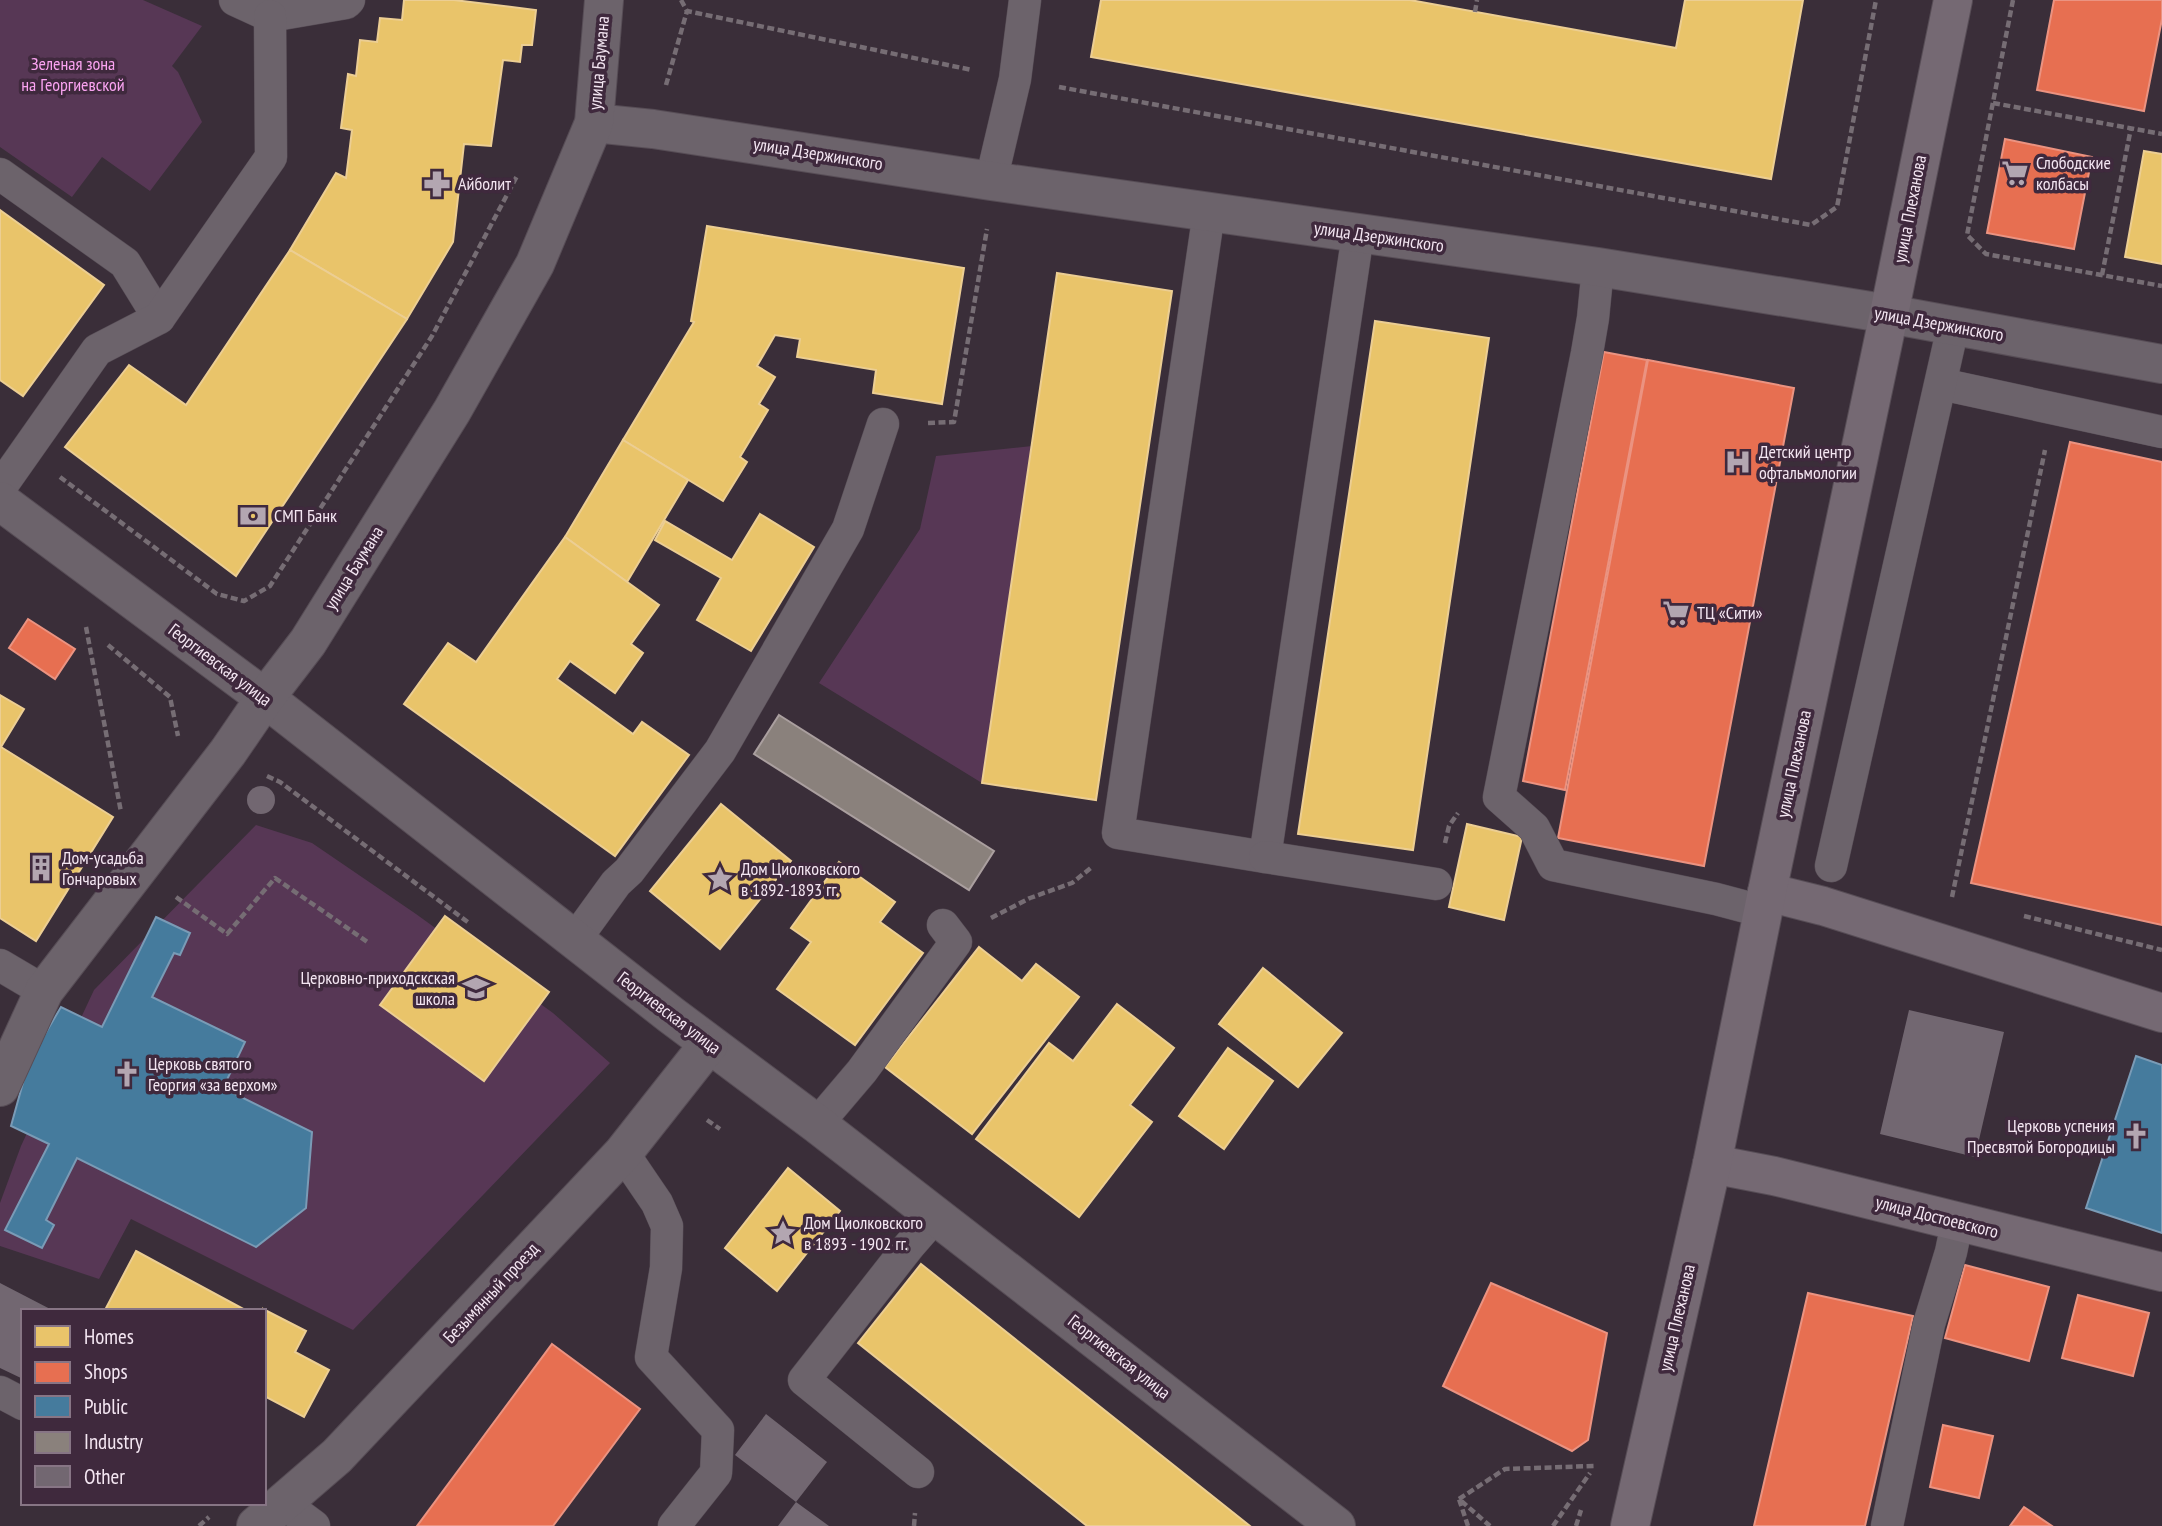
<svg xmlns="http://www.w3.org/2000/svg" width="2162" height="1526" viewBox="0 0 2162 1526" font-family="'PT Sans Narrow',sans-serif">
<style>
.green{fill:#573755}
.homes{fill:#e9c46a;stroke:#ecce93;stroke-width:2}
.shops{fill:#e76f51;stroke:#eb9381;stroke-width:2}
.public{fill:#457b9d;stroke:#7a9bb6;stroke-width:2}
.industry{fill:#8a817c;stroke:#aa9f9f;stroke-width:2}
.building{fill:#726771}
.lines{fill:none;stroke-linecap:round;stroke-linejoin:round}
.lane-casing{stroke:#574d56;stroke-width:33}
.street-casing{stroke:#574d56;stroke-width:40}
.secondary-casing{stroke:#574d56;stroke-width:40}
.path{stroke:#766d74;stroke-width:4.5;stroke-dasharray:7 3.5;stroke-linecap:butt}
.lane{stroke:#6c636b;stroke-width:32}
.street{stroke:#6c636b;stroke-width:38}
.secondary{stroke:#756973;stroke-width:38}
.labels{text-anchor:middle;stroke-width:7;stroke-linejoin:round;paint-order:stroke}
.street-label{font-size:18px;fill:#f4e6f2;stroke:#3f293d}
.park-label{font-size:18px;fill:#faa3f1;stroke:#3f293d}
.poi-label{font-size:18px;fill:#f4e6f2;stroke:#3f293d;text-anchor:start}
</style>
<rect width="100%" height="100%" fill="#3a2e39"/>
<g class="green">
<path d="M 0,0 L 143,0 L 202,26 L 172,66 L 178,72 L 202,122 L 150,191 L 102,157 L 72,197 L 0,147 Z"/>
<path d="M 1032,446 L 982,783 L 819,683 L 920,529 L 936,456 Z"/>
<path d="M 256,825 L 312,843 L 416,914 L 553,1013 L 610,1063 L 353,1330 L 131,1219 L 99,1279 L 0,1246 L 0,1203 L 21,1146 L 94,990 Z"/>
</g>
<g class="homes">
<path d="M 404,0 L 454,0 L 536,10 L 532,45 L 522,45 L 520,62 L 503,60 L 491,146 L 464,144 L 453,242 L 407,319 L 290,250 L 336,173 L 346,178 L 352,130 L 341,128 L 348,74 L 356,76 L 360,40 L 377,42 L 380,18 L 402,20 Z"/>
<path d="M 1101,0 L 1410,0 L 1676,48 L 1685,0 L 1803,0 L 1771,179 L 1091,57 Z"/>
<path d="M 2144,151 L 2162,154 L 2162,264 L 2125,257 Z"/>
<path d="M 0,210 L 104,285 L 23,396 L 0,380 Z"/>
<path d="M 707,226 L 964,268 L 942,404 L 873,393 L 876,370 L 797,357 L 800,339 L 775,335 L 757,366 L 775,377 L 759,404 L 768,410 L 740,457 L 747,462 L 723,501 L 623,440 L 694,322 L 691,321 Z"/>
<path d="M 290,250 L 407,319 L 236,576 L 65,447 L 129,365 L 186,405 Z"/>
<path d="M 1057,273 L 1172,291 L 1096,800 L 982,783 Z"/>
<path d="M 1375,321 L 1489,338 L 1413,850 L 1298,834 Z"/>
<path d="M 623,440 L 688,480 L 627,582 L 565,537 Z"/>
<path d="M 760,514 L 814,547 L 751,651 L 697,620 L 721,578 L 655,540 L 665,521 L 732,560 Z"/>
<path d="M 565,537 L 659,605 L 631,644 L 643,653 L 615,693 L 570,661 L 557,679 L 633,734 L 642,722 L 689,755 L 615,856 L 404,704 L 448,643 L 476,662 Z"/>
<path d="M 0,695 L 24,709 L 1,747 L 113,817 L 36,941 L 0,918 Z"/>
<path d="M 721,804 L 791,861 L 720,949 L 650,891 Z"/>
<path d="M 1467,824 L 1522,837 L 1504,920 L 1449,907 Z"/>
<path d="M 839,862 L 895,902 L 880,922 L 923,953 L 855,1045 L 777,989 L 811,942 L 791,928 Z"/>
<path d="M 445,916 L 549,992 L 484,1081 L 380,1005 Z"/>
<path d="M 979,947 L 1022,981 L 1036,964 L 1079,997 L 972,1134 L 885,1067 Z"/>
<path d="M 1263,968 L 1342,1033 L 1298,1087 L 1219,1024 Z"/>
<path d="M 1117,1004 L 1174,1048 L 1130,1105 L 1152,1122 L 1079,1217 L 976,1139 L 1049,1043 L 1073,1061 Z"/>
<path d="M 1228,1048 L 1273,1081 L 1224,1149 L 1179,1116 Z"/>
<path d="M 788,1168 L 840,1211 L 777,1291 L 725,1248 Z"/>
<path d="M 136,1251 L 247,1311 L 105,1310 Z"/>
<path d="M 921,1264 L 1250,1526 L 1087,1526 L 858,1343 Z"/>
<path d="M 263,1309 L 306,1331 L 295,1352 L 329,1370 L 304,1417 L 264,1396 Z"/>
</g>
<g class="shops">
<path d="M 2054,0 L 2162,0 L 2162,19 L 2144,111 L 2037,90 Z"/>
<path d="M 2005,139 L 2092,157 L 2074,249 L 1987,233 Z"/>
<path d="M 1604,352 L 1647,360 L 1565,790 L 1523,781 Z"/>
<path d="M 1648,360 L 1794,388 L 1704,866 L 1558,838 Z"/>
<path d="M 2070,442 L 2162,462 L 2162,925 L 1971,883 Z"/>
<path d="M 28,619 L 75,649 L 55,679 L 9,648 Z"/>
<path d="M 1965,1265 L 2049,1287 L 2029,1361 L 1945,1338 Z"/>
<path d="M 1491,1283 L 1607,1333 L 1588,1440 L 1572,1451 L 1443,1386 Z"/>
<path d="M 1808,1293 L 1913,1316 L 1865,1526 L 1754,1526 Z"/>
<path d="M 2078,1295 L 2149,1313 L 2133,1376 L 2062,1358 Z"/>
<path d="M 552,1344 L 640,1409 L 553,1526 L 417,1526 Z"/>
<path d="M 1943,1425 L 1993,1436 L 1979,1498 L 1930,1487 Z"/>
<path d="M 2024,1507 L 2052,1526 L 2010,1526 Z"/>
</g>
<g class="public">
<path d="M 156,917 L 190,933 L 180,955 L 174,953 L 152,997 L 245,1042 L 223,1088 L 312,1132 L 306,1208 L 256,1247 L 77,1158 L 46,1220 L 54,1225 L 42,1248 L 5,1230 L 49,1144 L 11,1126 L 29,1061 L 61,1007 L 102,1027 Z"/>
<path d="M 2136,1056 L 2162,1065 L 2162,1233 L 2086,1208 Z"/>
</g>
<path class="industry" d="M 779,715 L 994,851 L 969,890 L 754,754 Z"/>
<g class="building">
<circle cx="261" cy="800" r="14"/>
<path d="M 1909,1010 L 2004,1032 L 1975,1157 L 1880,1134 Z"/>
<path d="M 0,1283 L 54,1311 L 23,1311 L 23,1379 L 0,1368 Z"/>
<path d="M 766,1414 L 827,1462 L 796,1502 L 735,1455 Z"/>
<path d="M 796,1502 L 829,1526 L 778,1526 Z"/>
</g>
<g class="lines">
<g class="lane-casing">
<g id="lane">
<path d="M 235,0 L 270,16 L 346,3 L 349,0"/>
<path d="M 0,174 L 125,263 L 159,318"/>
<path d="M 991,181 L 1015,79 L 1025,0"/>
<path d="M 1209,212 L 1118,833 L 1265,857 L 1358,234"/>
<path d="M 1598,267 L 1593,318 L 1587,353 L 1499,797 L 1534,828 L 1553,865 L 1716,899 L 1765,912"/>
<path d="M 1941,384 L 2162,432"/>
<path d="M 0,488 L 97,350 L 159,318 L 271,157 L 270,16"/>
<path d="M 1265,857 L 1436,884"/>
<path d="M 1831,866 L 1953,327"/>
<path d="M 574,941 L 616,883 L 629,871 L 720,751 L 848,529 L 883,424"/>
<path d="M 0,965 L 44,991"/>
<path d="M 817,1124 L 862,1071 L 956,942 L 943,925"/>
<path d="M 623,1153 L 657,1203 L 667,1226 L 666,1268 L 651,1357 L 718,1430 L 716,1473 L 674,1526"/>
<path d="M 0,1392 L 23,1404"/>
<path d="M 918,1472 L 804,1380 L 909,1246 L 936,1215"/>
<path d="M 283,1503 L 314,1526"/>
<path d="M 1887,1526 L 1929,1324 L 1951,1252 L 1957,1223"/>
</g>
</g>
<g class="street-casing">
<g id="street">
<path d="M 594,123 L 653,129 L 991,181 L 1598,267 L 1889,314 L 2162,364"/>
<path d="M 0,501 L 265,698 L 671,1015 L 817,1124 L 1336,1526"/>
<path d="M 0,1087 L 44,991 L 228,752 L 265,698 L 308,642 L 452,411 L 535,264 L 594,123 L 604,0"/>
<path d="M 256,1526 L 337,1456 L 623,1153 L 709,1044"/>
</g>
</g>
<g class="secondary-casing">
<g id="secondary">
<path d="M 1767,892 L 1823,906 L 2162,1013"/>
<path d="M 1712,1164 L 1774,1176 L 2162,1272"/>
<path d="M 1630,1526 L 1712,1164 L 1767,892 L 1889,314 L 1953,0"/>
</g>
</g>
<g class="path">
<path d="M 681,0 L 687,11 L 972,70"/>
<path d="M 2013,0 L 1967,235 L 1986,254 L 2162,286"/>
<path d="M 1475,12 L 1477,0"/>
<path d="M 666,85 L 687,11"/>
<path d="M 1059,87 L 1811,225 L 1837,207 L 1876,0"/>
<path d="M 1993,103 L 2162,134"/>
<path d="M 2102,275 L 2131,128"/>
<path d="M 928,423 L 954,422 L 987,229"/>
<path d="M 60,477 L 217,594 L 244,601 L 270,586 L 432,336 L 517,176"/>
<path d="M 86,627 L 121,812"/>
<path d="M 108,645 L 170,697 L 178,736"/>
<path d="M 267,776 L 280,782 L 469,923"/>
<path d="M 1445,843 L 1449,826 L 1458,813"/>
<path d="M 176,897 L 227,934 L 275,878 L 369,943"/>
<path d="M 1952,897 L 2045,450"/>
<path d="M 2024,916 L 2162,950"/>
<path d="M 991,918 L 1030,898 L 1072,883 L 1092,867"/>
<path d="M 707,1120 L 720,1129"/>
<path d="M 1459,1499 L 1505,1469 L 1594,1466"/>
<path d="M 199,1526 L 209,1517"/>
<path d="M 914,1526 L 915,1513"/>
<path d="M 1468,1526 L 1459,1499 L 1490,1526"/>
<path d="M 1553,1526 L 1590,1473"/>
<path d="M 1576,1526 L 1581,1510"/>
</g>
<use href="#lane" class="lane"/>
<use href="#street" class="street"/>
<use href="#secondary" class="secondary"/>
</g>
<defs>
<g id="supermarket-bare" transform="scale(2.1)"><path d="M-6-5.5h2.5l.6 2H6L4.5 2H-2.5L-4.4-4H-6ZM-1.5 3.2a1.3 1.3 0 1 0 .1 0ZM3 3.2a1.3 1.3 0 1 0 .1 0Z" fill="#b3a6b1" stroke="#3f293d" stroke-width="2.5" paint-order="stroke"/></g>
<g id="pharmacy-bare" transform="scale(2.1)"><path d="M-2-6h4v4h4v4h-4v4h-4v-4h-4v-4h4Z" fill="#b3a6b1" stroke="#3f293d" stroke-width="2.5" paint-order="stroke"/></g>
<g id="hospital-bare" transform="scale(2.1)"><path d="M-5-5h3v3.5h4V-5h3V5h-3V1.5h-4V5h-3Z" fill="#b3a6b1" stroke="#3f293d" stroke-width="2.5" paint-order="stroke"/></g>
<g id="bank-bare" transform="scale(2.1)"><path d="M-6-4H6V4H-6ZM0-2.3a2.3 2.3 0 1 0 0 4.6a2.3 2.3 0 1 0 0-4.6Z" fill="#b3a6b1" stroke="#3f293d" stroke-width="2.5" paint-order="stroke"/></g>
<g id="building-bare" transform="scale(2.1)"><path d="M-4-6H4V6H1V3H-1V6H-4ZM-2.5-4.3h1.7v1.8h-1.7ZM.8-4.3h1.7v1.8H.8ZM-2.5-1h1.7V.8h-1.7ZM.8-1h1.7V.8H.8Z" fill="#b3a6b1" stroke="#3f293d" stroke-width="2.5" paint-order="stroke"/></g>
<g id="sight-bare" transform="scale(2.1)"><path d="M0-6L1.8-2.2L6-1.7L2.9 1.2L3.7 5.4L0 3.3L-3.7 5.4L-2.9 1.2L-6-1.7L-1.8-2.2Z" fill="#b3a6b1" stroke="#3f293d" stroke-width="2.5" paint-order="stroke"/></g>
<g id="school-bare" transform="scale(2.1)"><path d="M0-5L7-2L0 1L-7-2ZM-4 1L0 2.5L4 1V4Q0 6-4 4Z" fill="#b3a6b1" stroke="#3f293d" stroke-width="2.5" paint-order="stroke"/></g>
<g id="church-bare" transform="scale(2.1)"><path d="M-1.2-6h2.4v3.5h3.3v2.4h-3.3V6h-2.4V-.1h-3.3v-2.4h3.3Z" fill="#b3a6b1" stroke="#3f293d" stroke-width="2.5" paint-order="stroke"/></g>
</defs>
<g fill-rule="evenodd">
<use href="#supermarket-bare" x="2015" y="173"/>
<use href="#pharmacy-bare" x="437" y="184"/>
<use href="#hospital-bare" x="1738" y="462"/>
<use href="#bank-bare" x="253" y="516"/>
<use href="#supermarket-bare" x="1676" y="613"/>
<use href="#building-bare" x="41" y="868"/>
<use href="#sight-bare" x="720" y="879"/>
<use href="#school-bare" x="476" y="988"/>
<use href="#church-bare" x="127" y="1074"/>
<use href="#church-bare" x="2136" y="1136"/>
<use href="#sight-bare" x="783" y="1233"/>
</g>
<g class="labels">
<g class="street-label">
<text transform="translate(599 63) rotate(-85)" y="6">улица Баумана</text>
<text transform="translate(818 154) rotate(9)" y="6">улица Дзержинского</text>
<text transform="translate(1910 209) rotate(-79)" y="6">улица Плеханова</text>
<text transform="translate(1379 237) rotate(8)" y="6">улица Дзержинского</text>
<text transform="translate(1939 324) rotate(10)" y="6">улица Дзержинского</text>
<text transform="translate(354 568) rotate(-58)" y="6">улица Баумана</text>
<text transform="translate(220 665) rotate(37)" y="6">Георгиевская улица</text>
<text transform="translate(1794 764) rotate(-78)" y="6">улица Плеханова</text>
<text transform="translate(669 1013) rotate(37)" y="6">Георгиевская улица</text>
<text transform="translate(1937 1217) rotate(14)" y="6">улица Достоевского</text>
<text transform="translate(491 1293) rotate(-47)" y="6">Безымянный проезд</text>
<text transform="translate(1677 1318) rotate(-77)" y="6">улица Плеханова</text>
<text transform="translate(1119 1357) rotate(38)" y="6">Георгиевская улица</text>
</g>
<g class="park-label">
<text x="73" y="70">Зеленая зона<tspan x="73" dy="21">на Георгиевской</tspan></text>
</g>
<g class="poi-label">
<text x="2036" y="169">Слободские<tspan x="2036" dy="21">колбасы</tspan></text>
<text x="458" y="190">Айболит</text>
<text x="1759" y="458">Детский центр<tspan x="1759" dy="21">офтальмологии</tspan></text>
<text x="274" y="522">СМП Банк</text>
<text x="1697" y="619">ТЦ «Сити»</text>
<text x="62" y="864">Дом-усадьба<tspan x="62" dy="21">Гончаровых</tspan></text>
<text x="741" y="875">Дом Циолковского<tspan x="741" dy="21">в 1892-1893 гг.</tspan></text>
<text x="455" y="984" text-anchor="end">Церковно-приходскская<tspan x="455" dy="21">школа</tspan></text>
<text x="148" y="1070">Церковь святого<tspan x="148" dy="21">Георгия «за верхом»</tspan></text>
<text x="2115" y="1132" text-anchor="end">Церковь успения<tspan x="2115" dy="21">Пресвятой Богородицы</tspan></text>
<text x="804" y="1229">Дом Циолковского<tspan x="804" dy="21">в 1893 - 1902 гг.</tspan></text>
</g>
</g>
<rect x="21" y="1309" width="245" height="196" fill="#3f293d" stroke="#877585" stroke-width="2"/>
<rect x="35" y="1326" width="35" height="21" fill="#e9c46a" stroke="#877585" stroke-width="2"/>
<text x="84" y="1344" font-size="21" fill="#f4e6f2">Homes</text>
<rect x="35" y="1362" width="35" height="21" fill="#e76f51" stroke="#877585" stroke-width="2"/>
<text x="84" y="1379" font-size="21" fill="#f4e6f2">Shops</text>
<rect x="35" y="1396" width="35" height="21" fill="#457b9d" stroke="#877585" stroke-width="2"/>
<text x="84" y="1414" font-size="21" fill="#f4e6f2">Public</text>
<rect x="35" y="1432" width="35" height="21" fill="#8a817c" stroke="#877585" stroke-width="2"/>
<text x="84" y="1449" font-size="21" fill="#f4e6f2">Industry</text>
<rect x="35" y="1466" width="35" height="21" fill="#726771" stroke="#877585" stroke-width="2"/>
<text x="84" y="1484" font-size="21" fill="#f4e6f2">Other</text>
</svg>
